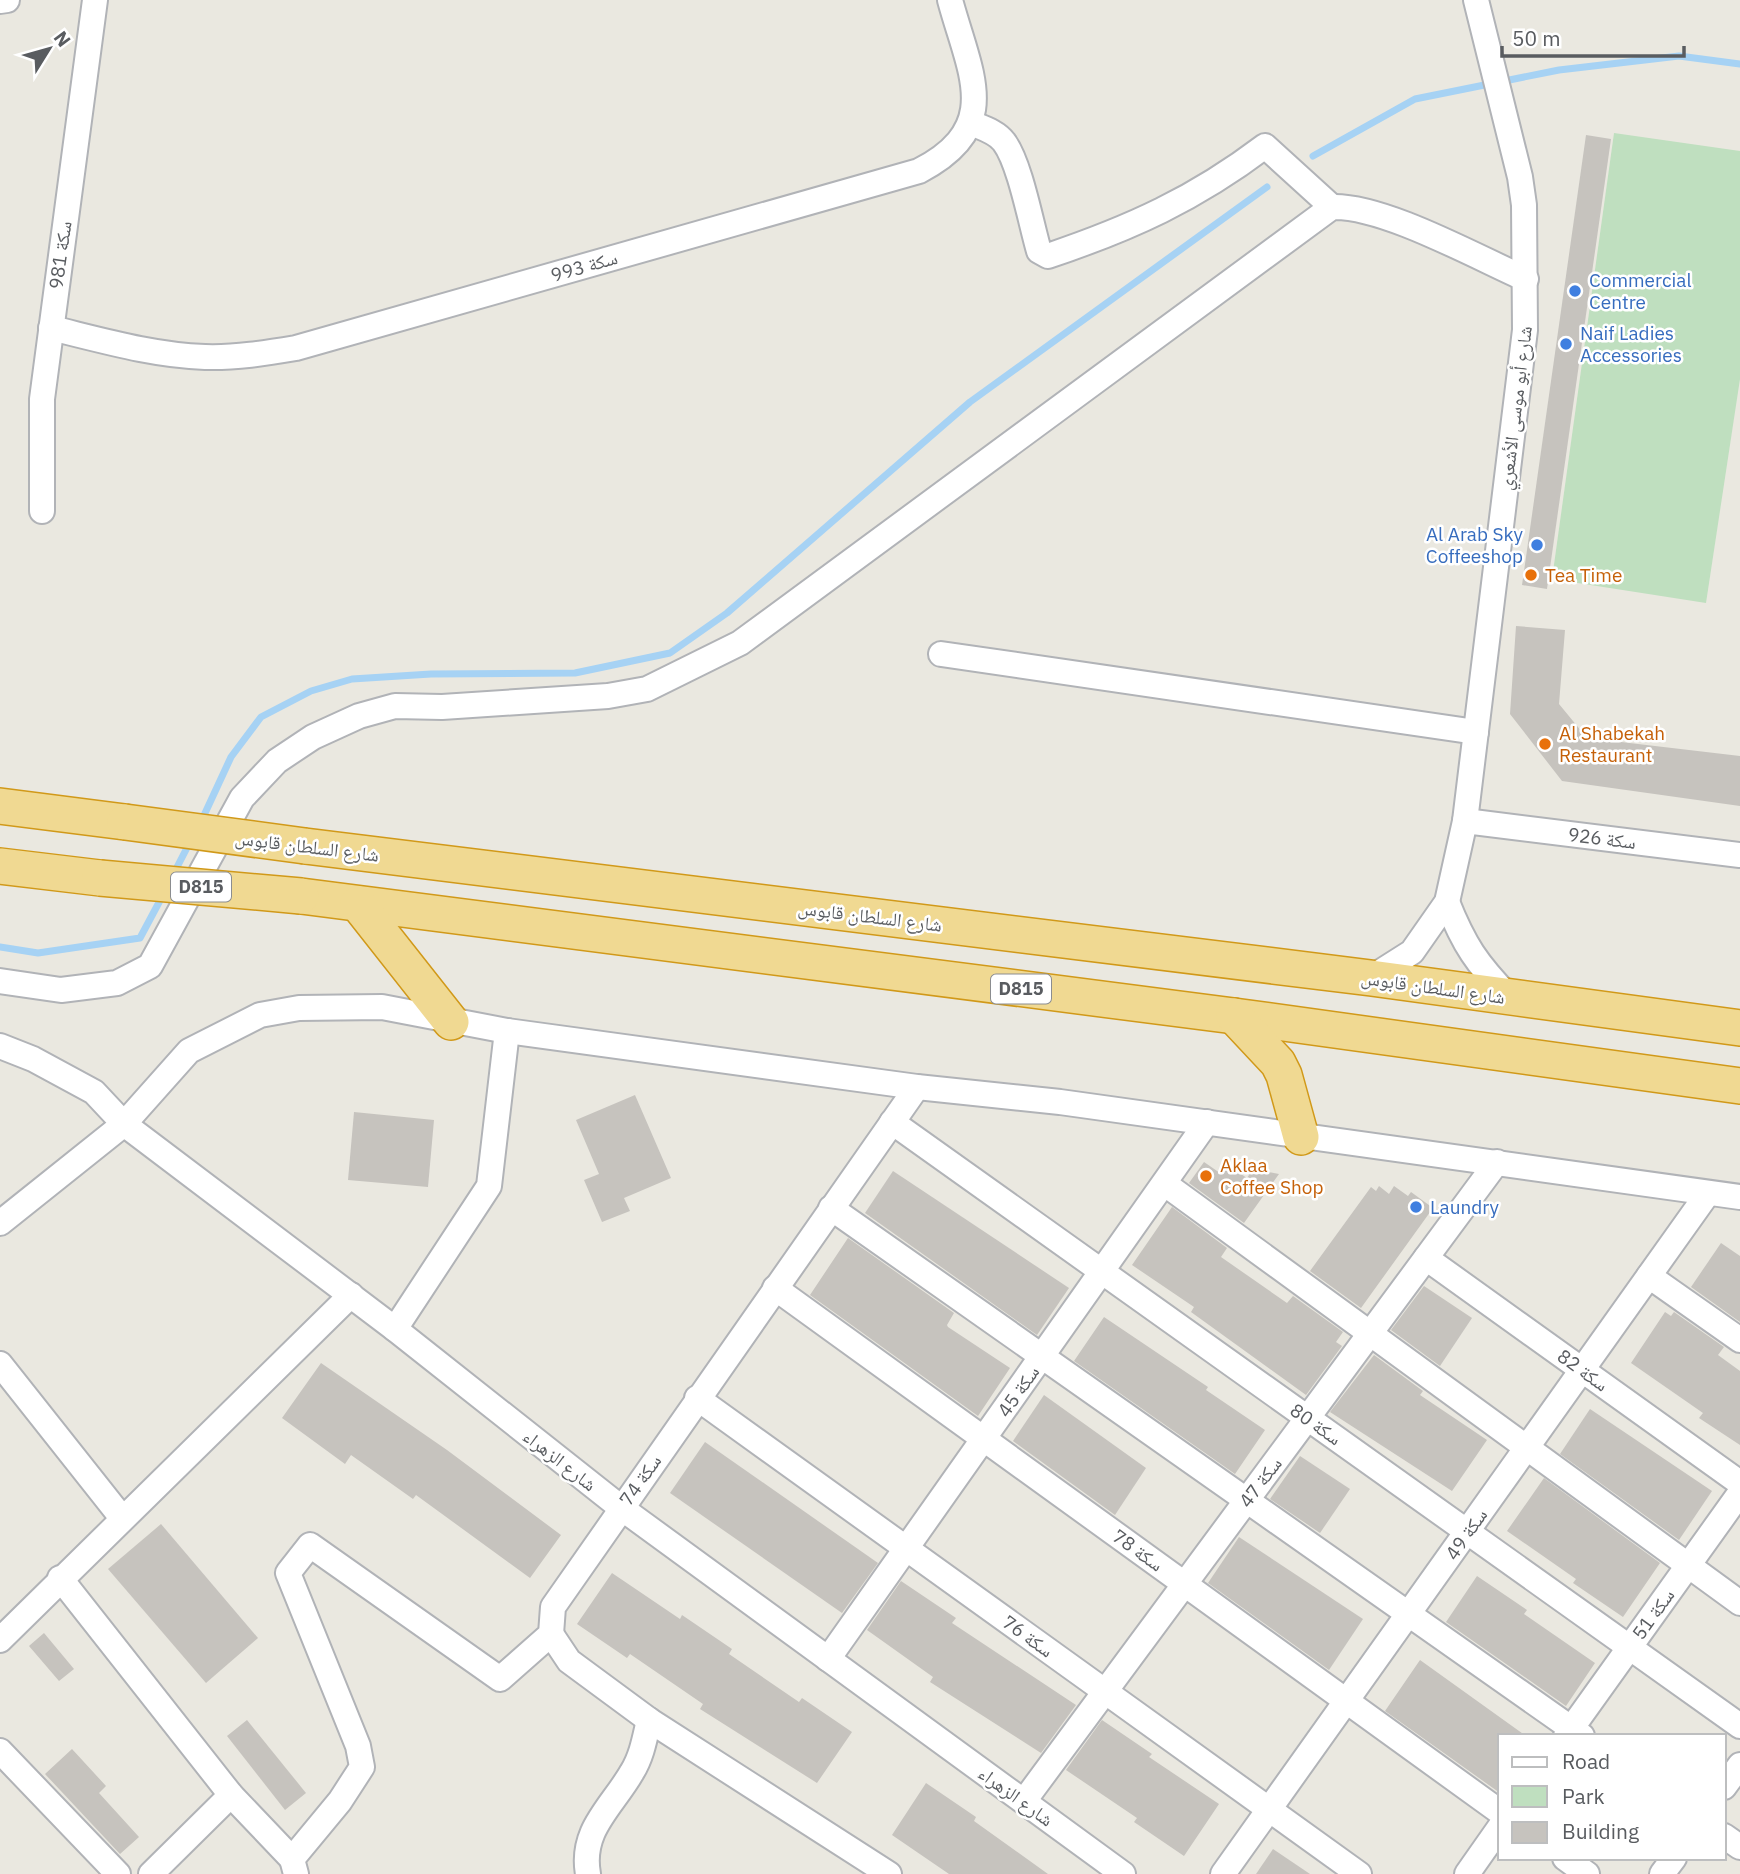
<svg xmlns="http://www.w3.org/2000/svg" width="1740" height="1874" viewBox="0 0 1740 1874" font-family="'IBM Plex Sans','Noto Naskh Arabic',sans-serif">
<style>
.green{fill:#bfdfbf}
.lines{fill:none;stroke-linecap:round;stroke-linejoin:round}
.stream{stroke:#a6d2f4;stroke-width:7}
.building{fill:#c6c3be}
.minor-casing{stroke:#b1b3b7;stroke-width:28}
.highway-casing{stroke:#d19919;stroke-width:38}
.minor{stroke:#fff;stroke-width:24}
.highway{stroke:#f0d992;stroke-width:35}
.highway-bridge-casing{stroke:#d19919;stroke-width:38;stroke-linecap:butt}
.highway-bridge{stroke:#f0d992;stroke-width:35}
.shop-dot{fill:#3f7fe0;stroke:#fff;stroke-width:2.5}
.food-dot{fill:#e8710a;stroke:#fff;stroke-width:2.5}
.labels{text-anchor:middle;stroke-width:5;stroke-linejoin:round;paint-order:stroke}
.shield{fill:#fff;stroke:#8b8d90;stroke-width:2}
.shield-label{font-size:18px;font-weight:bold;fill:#595c60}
.street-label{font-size:19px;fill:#595c60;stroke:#fff}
.shop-label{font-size:19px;fill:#366cbe;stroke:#fff;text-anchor:start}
.food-label{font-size:19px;fill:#c56008;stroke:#fff;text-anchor:start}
</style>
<rect width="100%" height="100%" fill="#eae8e0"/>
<path class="green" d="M 1614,133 L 1740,151 L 1740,379 L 1706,603 L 1552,579 Z"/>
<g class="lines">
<g class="stream">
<path d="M 1313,156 L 1415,99 L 1559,70 L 1679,56 L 1740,64"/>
<path d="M 200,824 L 231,757 L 261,717 L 311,691 L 352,679 L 431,674 L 575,673 L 670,653 L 727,613 L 970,402 L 1267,187"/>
<path d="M 174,873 L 191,840"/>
<path d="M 0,947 L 38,953 L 140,938 L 164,893"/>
</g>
</g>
<g class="building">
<path d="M 1586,135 L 1611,139 L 1547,589 L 1522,585 Z"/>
<path d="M 1516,626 L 1565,630 L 1559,704 L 1587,738 L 1740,756 L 1740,806 L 1562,781 L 1510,714 Z"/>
<path d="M 635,1095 L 671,1178 L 624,1198 L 630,1211 L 602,1222 L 584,1180 L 599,1174 L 576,1120 Z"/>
<path d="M 354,1112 L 434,1120 L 428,1187 L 348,1180 Z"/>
<path d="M 1204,1162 L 1220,1173 L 1226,1164 L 1247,1178 L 1253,1169 L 1279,1174 L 1244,1223 L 1189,1183 Z"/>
<path d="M 893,1171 L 1069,1288 L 1037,1335 L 865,1213 Z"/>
<path d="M 1379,1186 L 1389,1194 L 1394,1186 L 1408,1196 L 1411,1192 L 1433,1208 L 1361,1308 L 1310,1271 L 1371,1187 L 1376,1191 Z"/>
<path d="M 1172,1207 L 1227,1248 L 1221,1257 L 1287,1303 L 1293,1296 L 1343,1332 L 1336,1342 L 1342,1346 L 1306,1395 L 1191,1312 L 1194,1307 L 1132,1265 Z"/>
<path d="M 848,1238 L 954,1313 L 947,1325 L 948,1327 L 1010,1368 L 978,1416 L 810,1295 Z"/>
<path d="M 1721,1243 L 1740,1256 L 1740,1322 L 1691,1287 Z"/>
<path d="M 1424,1286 L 1472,1318 L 1440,1366 L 1391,1330 Z"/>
<path d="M 1665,1312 L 1671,1316 L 1674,1312 L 1724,1347 L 1718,1355 L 1740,1371 L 1740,1445 L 1699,1418 L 1703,1413 L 1631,1363 Z"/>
<path d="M 1104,1317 L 1208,1387 L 1206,1390 L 1265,1430 L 1235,1474 L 1074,1361 Z"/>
<path d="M 1374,1355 L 1423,1391 L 1420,1395 L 1487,1440 L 1452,1491 L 1330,1412 Z"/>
<path d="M 321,1363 L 447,1450 L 561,1535 L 530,1578 L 416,1495 L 413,1499 L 351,1455 L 345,1464 L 282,1418 Z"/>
<path d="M 1044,1395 L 1146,1468 L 1115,1515 L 1013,1441 Z"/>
<path d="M 1590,1409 L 1712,1491 L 1679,1540 L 1560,1454 Z"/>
<path d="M 705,1442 L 878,1563 L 842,1613 L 670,1493 Z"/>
<path d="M 1300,1456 L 1350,1489 L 1320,1533 L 1270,1499 Z"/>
<path d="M 1544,1478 L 1660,1563 L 1623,1617 L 1573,1583 L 1576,1579 L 1507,1531 Z"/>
<path d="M 161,1524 L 258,1638 L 206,1683 L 108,1569 Z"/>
<path d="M 1239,1537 L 1363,1619 L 1329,1670 L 1208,1583 Z"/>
<path d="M 612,1573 L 680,1619 L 682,1615 L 732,1649 L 729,1654 L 799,1702 L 802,1698 L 852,1732 L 817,1783 L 700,1709 L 703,1704 L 630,1654 L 627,1658 L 577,1624 Z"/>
<path d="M 1477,1576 L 1527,1610 L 1524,1614 L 1595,1663 L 1566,1706 L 1446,1622 Z"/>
<path d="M 901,1581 L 956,1618 L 952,1623 L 1076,1705 L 1041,1753 L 930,1682 L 933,1677 L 867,1630 Z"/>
<path d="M 44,1633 L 74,1669 L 59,1681 L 29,1646 Z"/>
<path d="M 1420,1660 L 1526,1736 L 1500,1736 L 1500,1793 L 1385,1711 Z"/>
<path d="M 247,1720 L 306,1793 L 285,1810 L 227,1736 Z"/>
<path d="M 1102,1720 L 1152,1754 L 1149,1757 L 1219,1804 L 1184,1856 L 1134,1822 L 1137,1818 L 1066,1770 Z"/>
<path d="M 72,1749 L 106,1786 L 99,1793 L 139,1837 L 120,1854 L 45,1774 Z"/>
<path d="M 926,1783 L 976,1817 L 974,1821 L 1048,1874 L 949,1874 L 892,1835 Z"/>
<path d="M 1273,1849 L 1310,1874 L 1256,1874 Z"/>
</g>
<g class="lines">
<g class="minor-casing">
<g id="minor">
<path d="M 0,1 L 7,0"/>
<path d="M 971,123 C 983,128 997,132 1004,142 C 1020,163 1031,224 1039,251 L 1048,256 C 1131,228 1195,199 1265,146 L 1332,207"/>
<path d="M 51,328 C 101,340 152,355 205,357 C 235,358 266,353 296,348 L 919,171 C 1004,127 970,74 950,0"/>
<path d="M 42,511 L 42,399 L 95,0"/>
<path d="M 941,654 L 1476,732"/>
<path d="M 1465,821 L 1740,855"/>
<path d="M 1447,902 C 1464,945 1477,964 1509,997"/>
<path d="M 1371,978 L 1412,952 L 1447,902 L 1465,821 L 1525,330 L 1524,205 L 1520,177 L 1476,0"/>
<path d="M 0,981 L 61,990 L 117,983 L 150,966 L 242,798 L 277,761 L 313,737 L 359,716 L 395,706 L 442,707 L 608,696 L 647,689 L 740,643 L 1332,207 C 1383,205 1476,257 1526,279"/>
<path d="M 0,1046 L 33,1059 L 94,1092 L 124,1124 L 395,1329 L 620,1507 L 1123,1874"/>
<path d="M 892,1122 L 1740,1726"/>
<path d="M 1165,1184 L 1740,1603"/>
<path d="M 831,1208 L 1582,1736"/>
<path d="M 0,1223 L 124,1124 L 189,1051 L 260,1015 L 299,1008 L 382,1007 L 507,1031 L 917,1087 L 1060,1102 L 1740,1197"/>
<path d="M 1426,1258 L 1740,1483"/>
<path d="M 1649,1276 L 1740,1340"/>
<path d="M 775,1288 L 1500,1812"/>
<path d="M 395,1329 L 489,1186 L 507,1031"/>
<path d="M 0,1364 L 122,1518"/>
<path d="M 697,1398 L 1359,1874"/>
<path d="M 60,1578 L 231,1795 L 292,1859"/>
<path d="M 551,1634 L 569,1661 L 649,1720 L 889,1874"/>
<path d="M 0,1640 L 351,1295"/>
<path d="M 828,1659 L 1207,1122"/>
<path d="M 1566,1736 L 1740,1493"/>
<path d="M 0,1751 L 118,1874"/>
<path d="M 1724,1787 L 1740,1765"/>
<path d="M 1024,1801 L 1497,1162"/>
<path d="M 1724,1836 L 1740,1847"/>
<path d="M 1565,1858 L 1587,1874"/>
<path d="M 151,1874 L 231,1795"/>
<path d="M 296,1874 L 292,1859 L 340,1801 L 362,1767 L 358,1746 L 288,1573 L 310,1545 L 500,1679 L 551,1634 L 553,1607 L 917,1087"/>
<path d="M 588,1874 C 580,1830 612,1807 632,1772 C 642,1756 645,1737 649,1720"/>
<path d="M 1223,1874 L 1708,1193"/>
<path d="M 1467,1874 L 1500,1827"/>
<path d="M 1662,1874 L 1674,1858"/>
</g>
</g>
<g class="highway-casing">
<g id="highway">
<path d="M 0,806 L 125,822"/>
<path d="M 305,846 L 1371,978 L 1740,1028"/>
<path d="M 0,866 L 100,878"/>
<path d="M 301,896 L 1234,1016 L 1740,1086"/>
<path d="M 358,904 L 451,1022"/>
<path d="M 1234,1016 L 1278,1063 L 1284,1075 L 1301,1137"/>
</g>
</g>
<use href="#minor" class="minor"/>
<use href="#highway" class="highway"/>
<g class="highway-bridge-casing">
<g id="highway-bridge">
<path d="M 125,822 L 305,846"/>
<path d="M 100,878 L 301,896"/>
</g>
</g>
<use href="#highway-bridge" class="highway-bridge"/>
</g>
<g class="shop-dot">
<circle cx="1575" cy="291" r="7"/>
<circle cx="1566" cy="344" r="7"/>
<circle cx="1537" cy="545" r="7"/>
<circle cx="1416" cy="1207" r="7"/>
</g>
<g class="food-dot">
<circle cx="1531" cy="575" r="7"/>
<circle cx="1545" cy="744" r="7"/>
<circle cx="1206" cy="1176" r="7"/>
</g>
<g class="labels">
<g class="shield">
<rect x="171" y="872.5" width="60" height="29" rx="5"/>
<rect x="991" y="974.5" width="60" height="29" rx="5"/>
</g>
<g class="shield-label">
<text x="201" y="893">D815</text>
<text x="1021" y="995">D815</text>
</g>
<g class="street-label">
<text transform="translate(60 255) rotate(-82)" y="7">سكة 981</text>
<text transform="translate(584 266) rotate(-16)" y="7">سكة 993</text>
<text transform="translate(1515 408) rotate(-83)" y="7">شارع أبو موسى الأشعري</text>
<text transform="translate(1602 838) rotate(7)" y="7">سكة 926</text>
<text transform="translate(307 846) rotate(7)" y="7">شارع السلطان قابوس</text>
<text transform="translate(870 916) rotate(7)" y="7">شارع السلطان قابوس</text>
<text transform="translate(1433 987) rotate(8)" y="7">شارع السلطان قابوس</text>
<text transform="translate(1583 1370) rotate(36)" y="7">سكة 82</text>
<text transform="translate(1018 1391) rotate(-55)" y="7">سكة 45</text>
<text transform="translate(1316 1424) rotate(35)" y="7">سكة 80</text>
<text transform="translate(560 1460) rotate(38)" y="7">شارع الزهراء</text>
<text transform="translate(640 1480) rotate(-55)" y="7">سكة 74</text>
<text transform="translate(1260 1482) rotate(-53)" y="7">سكة 47</text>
<text transform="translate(1466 1534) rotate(-55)" y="7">سكة 49</text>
<text transform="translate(1138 1550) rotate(36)" y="7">سكة 78</text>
<text transform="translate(1653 1614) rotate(-54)" y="7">سكة 51</text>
<text transform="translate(1028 1636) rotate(36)" y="7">سكة 76</text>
<text transform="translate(1016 1796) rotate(36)" y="7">شارع الزهراء</text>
</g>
<g class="shop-label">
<text x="1589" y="287">Commercial<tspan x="1589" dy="22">Centre</tspan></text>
<text x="1580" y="340">Naif Ladies<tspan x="1580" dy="22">Accessories</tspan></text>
<text x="1523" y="541" text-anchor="end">Al Arab Sky<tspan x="1523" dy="22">Coffeeshop</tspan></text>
<text x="1430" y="1214">Laundry</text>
</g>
<g class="food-label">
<text x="1545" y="582">Tea Time</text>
<text x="1559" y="740">Al Shabekah<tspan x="1559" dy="22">Restaurant</tspan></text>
<text x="1220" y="1172">Aklaa<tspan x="1220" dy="22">Coffee Shop</tspan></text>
</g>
</g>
<rect x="1498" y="1734" width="228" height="126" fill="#ffffff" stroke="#bdbebf" stroke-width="2"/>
<rect x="1512" y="1757" width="35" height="10" fill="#ffffff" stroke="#bdbebf" stroke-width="2"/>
<text x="1562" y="1769" font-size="21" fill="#595c60">Road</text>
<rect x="1512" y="1786" width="35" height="21" fill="#bfdfbf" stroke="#bdbebf" stroke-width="2"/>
<text x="1562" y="1804" font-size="21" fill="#595c60">Park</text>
<rect x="1512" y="1822" width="35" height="21" fill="#c6c3be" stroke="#bdbebf" stroke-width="2"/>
<text x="1562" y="1839" font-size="21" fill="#595c60">Building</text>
<g transform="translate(49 49) rotate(53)" stroke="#ffffff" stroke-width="5" paint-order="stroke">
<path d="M0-5L12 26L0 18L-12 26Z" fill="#595c60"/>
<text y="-10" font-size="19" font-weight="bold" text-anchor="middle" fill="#595c60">N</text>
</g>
<path d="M1502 46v10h182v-10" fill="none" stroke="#595c60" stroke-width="3.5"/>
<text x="1512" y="46" font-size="21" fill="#595c60" stroke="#ffffff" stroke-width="5" paint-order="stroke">50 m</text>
</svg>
